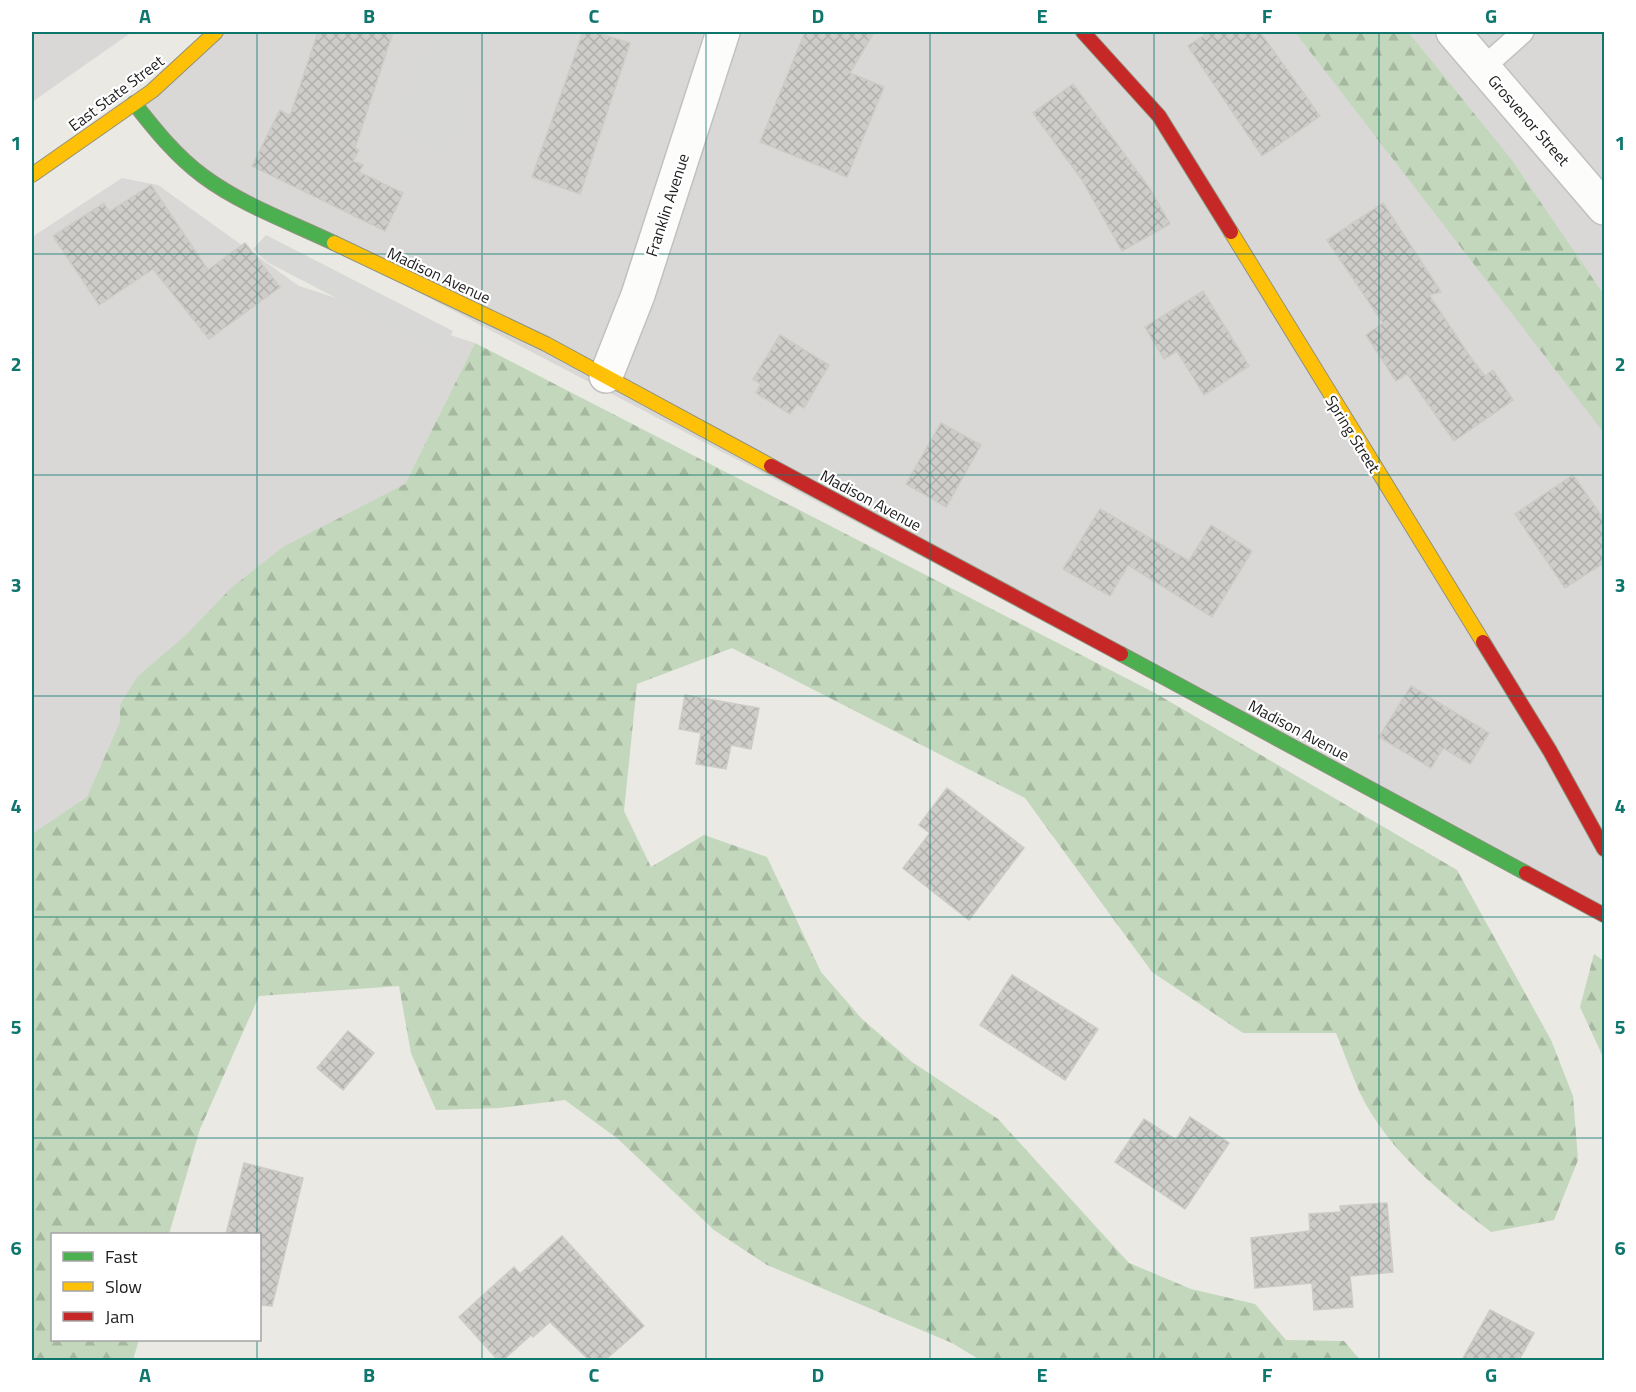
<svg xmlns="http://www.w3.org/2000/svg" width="1636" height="1392" viewBox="0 0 1636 1392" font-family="'Titillium Web',sans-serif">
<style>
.residential{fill:#d9d8d6}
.religious{fill:#d8d8d6}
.forest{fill:url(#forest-firs)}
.building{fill:url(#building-cross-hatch);stroke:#cdcbc6;stroke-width:1.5}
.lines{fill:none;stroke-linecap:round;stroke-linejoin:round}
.lane-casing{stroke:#c1c1bf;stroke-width:24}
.street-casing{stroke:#c1c1bf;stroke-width:36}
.fast-casing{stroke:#8f927e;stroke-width:16}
.slow-casing{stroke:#8f927e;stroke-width:16}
.jam-casing{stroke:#8f927e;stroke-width:16}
.lane{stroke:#fcfcfb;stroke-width:21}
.street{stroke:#fcfcfb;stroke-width:33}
.fast{stroke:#4caf50;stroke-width:14}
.slow{stroke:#ffc107;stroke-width:14}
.jam{stroke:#c62828;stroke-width:14}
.grid{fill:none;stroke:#0f766e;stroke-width:1.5;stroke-opacity:0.55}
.labels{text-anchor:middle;stroke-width:4.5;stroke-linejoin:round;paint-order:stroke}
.street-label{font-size:16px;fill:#1c1c1c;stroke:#fff}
.neatline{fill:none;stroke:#0f766e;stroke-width:2}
.grid-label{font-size:20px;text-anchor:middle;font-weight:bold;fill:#0f766e}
</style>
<defs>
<pattern id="forest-firs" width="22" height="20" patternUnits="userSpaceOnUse" patternTransform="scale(1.5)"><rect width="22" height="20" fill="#c2d7bb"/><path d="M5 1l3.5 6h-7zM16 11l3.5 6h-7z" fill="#a6b8a0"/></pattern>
<pattern id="building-cross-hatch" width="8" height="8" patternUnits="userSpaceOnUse" patternTransform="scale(1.5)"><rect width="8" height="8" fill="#cecdc9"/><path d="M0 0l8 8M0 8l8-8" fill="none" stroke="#b0afac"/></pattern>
</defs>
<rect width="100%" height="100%" fill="#eae9e4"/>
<g class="residential">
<path d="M 32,32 L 132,32 L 32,102 Z"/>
<path d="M 216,32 L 1604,32 L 1604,915 L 233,195 L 134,103 Z"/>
<path d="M 122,178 L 158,185 L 299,286 L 475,343 L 405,484 L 105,794 L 32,861 L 32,237 Z"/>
</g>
<g class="religious">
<path d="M 431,32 L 488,32 L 452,154 L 393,132 Z"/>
<path d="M 266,235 L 453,331 L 442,353 L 267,262 L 253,249 Z"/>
</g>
<g class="forest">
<path d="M 1295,32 L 1408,32 L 1511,159 L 1604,295 L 1604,433 Z"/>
<path d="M 475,343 L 1155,693 L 1457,870 L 1551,1040 L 1573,1096 L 1578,1160 L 1554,1220 L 1491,1232 C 1442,1194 1388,1151 1360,1093 C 1351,1073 1344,1052 1336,1033 L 1243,1033 L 1152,972 L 1025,798 L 732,648 L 637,684 L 624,811 L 651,867 L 704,835 L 767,857 L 821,972 L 862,1019 L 912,1062 L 998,1119 L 1129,1263 L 1191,1289 L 1255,1304 L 1286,1340 L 1344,1341 L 1360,1360 L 980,1360 L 952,1343 L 767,1265 L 714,1230 L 618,1139 L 565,1100 L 499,1108 L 436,1110 L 411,1053 L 399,986 L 259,996 L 200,1129 L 169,1234 L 52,1234 L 52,1340 L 139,1340 L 133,1360 L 32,1360 L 32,834 L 87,797 L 120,722 L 120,705 L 137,677 L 185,636 L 231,588 L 283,547 L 405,484 Z"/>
<path d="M 1594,954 L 1604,961 L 1604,1059 L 1580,1007 Z"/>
</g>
<g class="building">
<path d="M 318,32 L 393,32 L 355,148 L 359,150 L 353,161 L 363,165 L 359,172 L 403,193 L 385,231 L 252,166 L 280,110 L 290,116 Z"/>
<path d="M 583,32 L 594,32 L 630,43 L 580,194 L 532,177 Z"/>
<path d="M 805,32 L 874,32 L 850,73 L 884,87 L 847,177 L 760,142 Z"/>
<path d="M 1209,32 L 1260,32 L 1320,116 L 1262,156 L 1188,46 Z"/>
<path d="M 1073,84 L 1150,189 L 1170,224 L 1122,251 L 1082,180 L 1033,113 Z"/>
<path d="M 151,185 L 208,270 L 245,243 L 280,287 L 209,339 L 153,269 L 99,305 L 53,236 L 104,203 L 109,212 Z"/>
<path d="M 1383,203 L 1441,292 L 1429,295 L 1471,358 L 1485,376 L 1493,370 L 1513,400 L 1454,441 L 1407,374 L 1396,381 L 1366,335 L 1383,323 L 1327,240 Z"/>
<path d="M 1203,291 L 1249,366 L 1204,395 L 1177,351 L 1164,359 L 1145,327 Z"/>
<path d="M 780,335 L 829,365 L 804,408 L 797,404 L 790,414 L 756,393 L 761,384 L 753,379 Z"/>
<path d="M 941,423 L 981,445 L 946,507 L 906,484 Z"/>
<path d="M 1573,475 L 1605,521 L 1605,562 L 1565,588 L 1515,514 Z"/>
<path d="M 1100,509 L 1189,561 L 1211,525 L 1252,551 L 1212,617 L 1128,565 L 1110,596 L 1063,569 Z"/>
<path d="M 1411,686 L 1489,733 L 1470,764 L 1443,748 L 1431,768 L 1379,737 Z"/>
<path d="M 685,695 L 759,708 L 751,749 L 731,745 L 726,769 L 696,764 L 701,733 L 679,729 Z"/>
<path d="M 947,788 L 1024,848 L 969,920 L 903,868 L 930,833 L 919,825 Z"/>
<path d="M 1012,975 L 1098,1029 L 1065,1080 L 980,1025 Z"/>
<path d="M 348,1031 L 374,1053 L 343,1090 L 317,1068 Z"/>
<path d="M 1190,1117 L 1229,1143 L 1185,1209 L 1115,1162 L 1144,1119 L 1176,1140 Z"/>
<path d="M 244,1163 L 303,1178 L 272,1306 L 260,1305 L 260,1234 L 226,1234 Z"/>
<path d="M 1387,1203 L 1393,1272 L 1350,1276 L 1353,1307 L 1314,1310 L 1312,1283 L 1255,1288 L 1251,1238 L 1310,1231 L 1309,1214 L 1341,1212 L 1340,1206 Z"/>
<path d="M 562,1236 L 644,1326 L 605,1360 L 589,1360 L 550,1322 L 533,1337 L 531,1335 L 503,1360 L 498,1360 L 459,1317 L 514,1267 L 520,1274 Z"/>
<path d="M 1490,1310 L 1534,1333 L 1519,1360 L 1462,1360 Z"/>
</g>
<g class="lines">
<g class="lane-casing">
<path id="lane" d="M 1484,67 L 1523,32"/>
</g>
<g class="street-casing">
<g id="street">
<path d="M 1453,32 L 1604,208"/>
<path d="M 606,376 L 638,295 L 723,32"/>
</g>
</g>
<g class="fast-casing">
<g id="fast">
<path d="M 134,103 C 155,130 176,156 203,176 C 242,205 290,222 334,243"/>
<path d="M 1121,654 L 1526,873"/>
</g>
</g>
<g class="slow-casing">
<g id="slow">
<path d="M 32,175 L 152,91 L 216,32"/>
<path d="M 1231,232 L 1483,642"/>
<path d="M 334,243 L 546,344 L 771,466"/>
</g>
</g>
<g class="jam-casing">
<g id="jam">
<path d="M 1083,32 L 1159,116 L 1231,232"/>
<path d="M 771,466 L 1121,654"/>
<path d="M 1483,642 L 1550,751 L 1604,849"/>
<path d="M 1526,873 L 1604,915"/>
</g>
</g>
<use href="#lane" class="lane"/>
<use href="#street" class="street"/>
<use href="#fast" class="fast"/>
<use href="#slow" class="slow"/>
<use href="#jam" class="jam"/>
</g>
<path class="grid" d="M 257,32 L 257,1234M 482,32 L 482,1360M 706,32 L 706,1360M 930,32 L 930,1360M 1154,32 L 1154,1360M 1379,32 L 1379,1360M 32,254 L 1604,254M 32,475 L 1604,475M 32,696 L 1604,696M 32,917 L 1604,917M 32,1138 L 1604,1138M 257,1340 L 257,1360"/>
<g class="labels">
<g class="street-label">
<text transform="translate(116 93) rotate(-37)" y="6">East State Street</text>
<text transform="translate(1529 120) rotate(49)" y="6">Grosvenor Street</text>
<text transform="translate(667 205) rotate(-72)" y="6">Franklin Avenue</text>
<text transform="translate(439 275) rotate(25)" y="6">Madison Avenue</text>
<text transform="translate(1353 434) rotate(58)" y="6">Spring Street</text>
<text transform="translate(871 500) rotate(28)" y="6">Madison Avenue</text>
<text transform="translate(1299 730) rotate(28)" y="6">Madison Avenue</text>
</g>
</g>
<rect width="1636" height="1392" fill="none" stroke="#ffffff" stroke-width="66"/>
<rect x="51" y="1233" width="210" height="108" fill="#ffffff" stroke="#a4a4a4" stroke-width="1.5"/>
<rect x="63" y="1252" width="30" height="9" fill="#4caf50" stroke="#a4a4a4" stroke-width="1.5"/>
<text x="105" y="1263" font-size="18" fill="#1c1c1c">Fast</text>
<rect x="63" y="1282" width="30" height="9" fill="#ffc107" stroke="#a4a4a4" stroke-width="1.5"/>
<text x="105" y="1293" font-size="18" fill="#1c1c1c">Slow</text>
<rect x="63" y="1312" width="30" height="9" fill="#c62828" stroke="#a4a4a4" stroke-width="1.5"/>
<text x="105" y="1323" font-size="18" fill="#1c1c1c">Jam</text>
<rect x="33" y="33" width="1570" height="1326" class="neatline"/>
<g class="grid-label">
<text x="145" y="23">A</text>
<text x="369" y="23">B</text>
<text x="594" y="23">C</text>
<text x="818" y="23">D</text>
<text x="1042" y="23">E</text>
<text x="1267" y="23">F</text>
<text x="1491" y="23">G</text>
<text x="16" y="150">1</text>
<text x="1620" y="150">1</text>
<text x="16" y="371">2</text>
<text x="1620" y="371">2</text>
<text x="16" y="592">3</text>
<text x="1620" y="592">3</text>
<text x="16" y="813">4</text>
<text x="1620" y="813">4</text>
<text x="16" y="1034">5</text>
<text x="1620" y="1034">5</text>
<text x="16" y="1255">6</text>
<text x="1620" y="1255">6</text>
<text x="145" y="1382">A</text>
<text x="369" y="1382">B</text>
<text x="594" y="1382">C</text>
<text x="818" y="1382">D</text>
<text x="1042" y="1382">E</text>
<text x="1267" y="1382">F</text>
<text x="1491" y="1382">G</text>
</g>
</svg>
